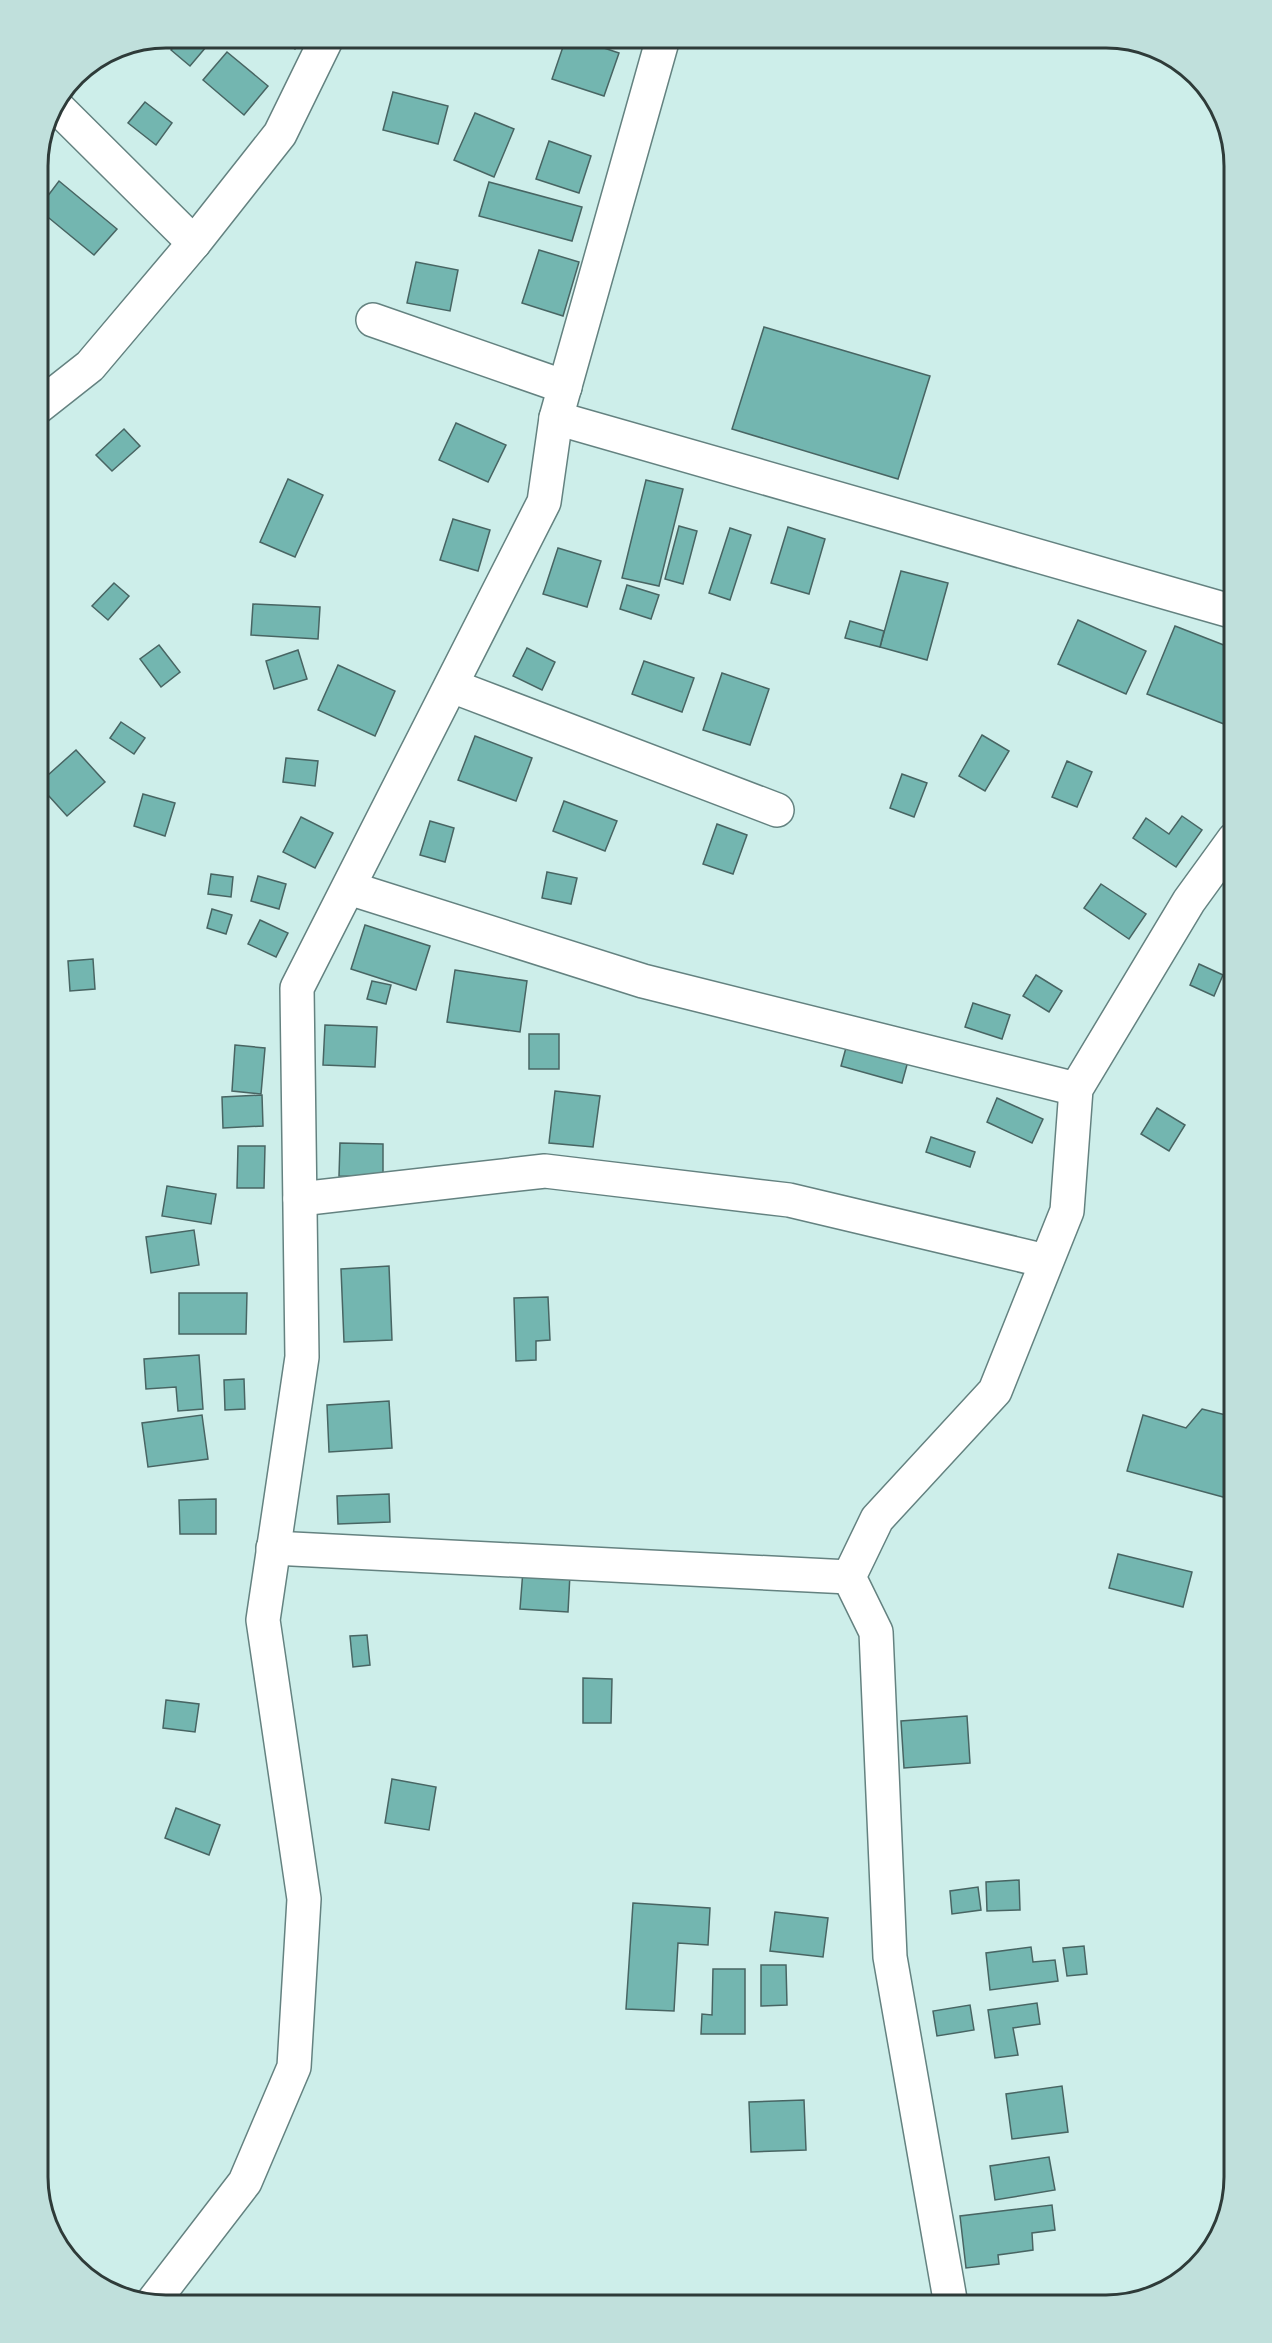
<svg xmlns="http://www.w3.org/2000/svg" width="1272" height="2343" viewBox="0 0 1272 2343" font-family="Figtree,sans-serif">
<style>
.building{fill:#73b6b0;stroke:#486563;stroke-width:1.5}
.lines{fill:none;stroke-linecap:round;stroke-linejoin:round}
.minor-casing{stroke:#648280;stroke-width:36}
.minor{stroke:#fff;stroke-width:33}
.rim{fill:none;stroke:#2e3b39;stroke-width:3}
</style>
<rect width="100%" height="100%" fill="#cdeeea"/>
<g class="building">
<path d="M 181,38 L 195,38 L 206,47 L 190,66 L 171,50 Z"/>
<path d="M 279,38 L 304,38 L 295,49 Z"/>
<path d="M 566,38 L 574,38 L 619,53 L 604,96 L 552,79 Z"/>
<path d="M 227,52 L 268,86 L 244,115 L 203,80 Z"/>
<path d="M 393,92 L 448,106 L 438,144 L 383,130 Z"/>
<path d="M 145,102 L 172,123 L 156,145 L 128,123 Z"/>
<path d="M 475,113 L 514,129 L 494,177 L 454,160 Z"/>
<path d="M 549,141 L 591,156 L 579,193 L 536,179 Z"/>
<path d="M 59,181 L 117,229 L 94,255 L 38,209 Z"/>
<path d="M 489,182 L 582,207 L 572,241 L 479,216 Z"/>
<path d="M 539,250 L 579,262 L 563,316 L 522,303 Z"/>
<path d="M 416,262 L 458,270 L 450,311 L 407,303 Z"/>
<path d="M 764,327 L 930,376 L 898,479 L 732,429 Z"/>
<path d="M 456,423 L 506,445 L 488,482 L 439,460 Z"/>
<path d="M 124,429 L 140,446 L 112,471 L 96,455 Z"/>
<path d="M 288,479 L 323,495 L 295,557 L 260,542 Z"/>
<path d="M 646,480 L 683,489 L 659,586 L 622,578 Z"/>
<path d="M 453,519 L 490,530 L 478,571 L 440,560 Z"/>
<path d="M 679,526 L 697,531 L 683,584 L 665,579 Z"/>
<path d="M 788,527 L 825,539 L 809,594 L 771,583 Z"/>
<path d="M 730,528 L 751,535 L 730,600 L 709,593 Z"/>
<path d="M 38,548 L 47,561 L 38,568 Z"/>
<path d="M 558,548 L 601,561 L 587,607 L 543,594 Z"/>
<path d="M 901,571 L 948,583 L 927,660 L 880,647 Z"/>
<path d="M 114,583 L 129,596 L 108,620 L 92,606 Z"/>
<path d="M 627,585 L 659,595 L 651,619 L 620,609 Z"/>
<path d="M 253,604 L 320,607 L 318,639 L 251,635 Z"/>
<path d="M 1078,620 L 1146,651 L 1126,694 L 1058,664 Z"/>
<path d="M 850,621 L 884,631 L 880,647 L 845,638 Z"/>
<path d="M 1175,626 L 1234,649 L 1224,680 L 1234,685 L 1234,712 L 1229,726 L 1147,694 Z"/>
<path d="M 159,645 L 180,672 L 161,687 L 140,659 Z"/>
<path d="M 527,648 L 555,662 L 542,690 L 513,676 Z"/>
<path d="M 298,650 L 307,679 L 274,689 L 266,661 Z"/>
<path d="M 644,661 L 694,678 L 682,712 L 632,694 Z"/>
<path d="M 338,665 L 395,691 L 375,736 L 318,710 Z"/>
<path d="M 722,673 L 769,689 L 750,745 L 703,730 Z"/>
<path d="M 121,722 L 145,738 L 134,754 L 110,738 Z"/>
<path d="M 982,735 L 1009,751 L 985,791 L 959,776 Z"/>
<path d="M 475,736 L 532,758 L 516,801 L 458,780 Z"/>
<path d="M 76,750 L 105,782 L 67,816 L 38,784 Z"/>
<path d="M 286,758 L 318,761 L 315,786 L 283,782 Z"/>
<path d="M 1067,761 L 1092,772 L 1077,807 L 1052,797 Z"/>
<path d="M 902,774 L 927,783 L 914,817 L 890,808 Z"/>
<path d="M 143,794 L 175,803 L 165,836 L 134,826 Z"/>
<path d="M 564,801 L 617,821 L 605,851 L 553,831 Z"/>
<path d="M 1182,816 L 1202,830 L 1176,867 L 1133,838 L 1146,818 L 1169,834 Z"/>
<path d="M 301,817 L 333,833 L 315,868 L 283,852 Z"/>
<path d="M 430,821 L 454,828 L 445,862 L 420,855 Z"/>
<path d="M 717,824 L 747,835 L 733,874 L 703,864 Z"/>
<path d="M 547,872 L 577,878 L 571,904 L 542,898 Z"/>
<path d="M 211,874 L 233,877 L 231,897 L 208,894 Z"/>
<path d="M 258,876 L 286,884 L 279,909 L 251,901 Z"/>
<path d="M 1101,884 L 1146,914 L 1129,939 L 1084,908 Z"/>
<path d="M 212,909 L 232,915 L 226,934 L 207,928 Z"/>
<path d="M 260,920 L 288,933 L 276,957 L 248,944 Z"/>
<path d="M 365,925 L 430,946 L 416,990 L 351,969 Z"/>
<path d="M 93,959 L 95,989 L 70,991 L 68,961 Z"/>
<path d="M 1199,964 L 1223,975 L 1214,996 L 1190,985 Z"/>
<path d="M 455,970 L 527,981 L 520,1032 L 447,1022 Z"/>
<path d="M 1036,975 L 1062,991 L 1049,1012 L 1023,996 Z"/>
<path d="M 372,981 L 391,985 L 386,1004 L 367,999 Z"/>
<path d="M 973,1003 L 1010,1015 L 1002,1039 L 965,1027 Z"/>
<path d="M 325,1025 L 377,1027 L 375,1067 L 323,1065 Z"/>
<rect x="529" y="1034" width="30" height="35"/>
<path d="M 847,1044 L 908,1061 L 902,1083 L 841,1066 Z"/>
<path d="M 235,1045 L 265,1048 L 261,1094 L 232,1091 Z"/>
<path d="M 555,1091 L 600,1096 L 593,1147 L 549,1143 Z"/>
<path d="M 262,1095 L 263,1126 L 223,1128 L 222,1097 Z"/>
<path d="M 997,1098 L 1043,1119 L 1032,1143 L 987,1122 Z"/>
<path d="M 1157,1108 L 1185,1125 L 1169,1151 L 1141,1134 Z"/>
<path d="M 931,1137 L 975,1152 L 970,1167 L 926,1152 Z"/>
<path d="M 340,1143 L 383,1144 L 383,1177 L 339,1176 Z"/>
<path d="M 238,1146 L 265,1146 L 264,1188 L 237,1188 Z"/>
<path d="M 167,1186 L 216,1194 L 211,1224 L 162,1216 Z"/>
<path d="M 194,1230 L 199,1265 L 151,1273 L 146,1237 Z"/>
<path d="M 389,1266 L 392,1340 L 344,1342 L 341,1269 Z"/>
<path d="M 179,1293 L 247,1293 L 246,1334 L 179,1334 Z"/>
<path d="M 548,1297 L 550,1340 L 536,1341 L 536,1360 L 516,1361 L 514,1298 Z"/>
<path d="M 199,1355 L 203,1409 L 178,1411 L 176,1387 L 146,1389 L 144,1359 Z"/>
<path d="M 244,1379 L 245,1409 L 225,1410 L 224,1380 Z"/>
<path d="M 389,1401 L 392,1448 L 329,1452 L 327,1405 Z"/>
<path d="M 1202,1409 L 1234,1417 L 1234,1500 L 1127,1471 L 1143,1415 L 1186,1428 Z"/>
<path d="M 202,1415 L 208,1459 L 148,1467 L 142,1423 Z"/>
<path d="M 389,1494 L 390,1522 L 338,1524 L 337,1496 Z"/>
<path d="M 216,1499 L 216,1534 L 180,1534 L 179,1500 Z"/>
<path d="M 1118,1554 L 1192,1572 L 1183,1607 L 1109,1588 Z"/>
<path d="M 523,1570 L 570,1574 L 568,1612 L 520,1609 Z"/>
<path d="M 367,1635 L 370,1665 L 353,1667 L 350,1636 Z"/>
<path d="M 583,1678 L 612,1679 L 611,1723 L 583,1723 Z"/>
<path d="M 166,1700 L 199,1704 L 195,1732 L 163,1728 Z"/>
<path d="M 967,1716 L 970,1763 L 904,1768 L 901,1721 Z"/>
<path d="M 392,1779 L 436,1787 L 429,1830 L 385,1823 Z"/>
<path d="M 176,1808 L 220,1825 L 209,1855 L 165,1838 Z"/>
<path d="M 1019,1880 L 1020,1910 L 987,1911 L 986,1882 Z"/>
<path d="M 978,1887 L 981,1910 L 952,1914 L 950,1891 Z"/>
<path d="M 633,1903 L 710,1908 L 708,1945 L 678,1943 L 674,2011 L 626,2009 Z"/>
<path d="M 775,1912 L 828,1918 L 823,1957 L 770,1951 Z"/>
<path d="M 1084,1946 L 1087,1974 L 1067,1976 L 1063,1948 Z"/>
<path d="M 1031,1947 L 1033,1962 L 1055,1960 L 1058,1981 L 990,1990 L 986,1953 Z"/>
<path d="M 761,1965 L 786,1965 L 787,2005 L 761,2006 Z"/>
<path d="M 713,1969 L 745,1969 L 745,2034 L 701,2034 L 702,2014 L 712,2015 Z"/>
<path d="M 1037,2003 L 1040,2024 L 1013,2028 L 1018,2055 L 995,2058 L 988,2010 Z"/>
<path d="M 970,2005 L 974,2030 L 937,2036 L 933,2011 Z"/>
<path d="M 1062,2086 L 1068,2132 L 1012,2139 L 1006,2094 Z"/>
<path d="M 804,2100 L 806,2150 L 751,2152 L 749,2102 Z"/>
<path d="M 1049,2157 L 1055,2190 L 995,2200 L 990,2166 Z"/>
<path d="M 1052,2205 L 1055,2230 L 1032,2233 L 1033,2250 L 998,2255 L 999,2264 L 966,2268 L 960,2216 Z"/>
</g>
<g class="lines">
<g class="minor-casing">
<g id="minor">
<path d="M 55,105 L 194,243"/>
<path d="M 373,320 L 565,387"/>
<path d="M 38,407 L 90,366 L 194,243 L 280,134 L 327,38"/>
<path d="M 556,418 L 1234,612"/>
<path d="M 452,686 L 777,810"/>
<path d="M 349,888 L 643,981 L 1076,1089"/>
<path d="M 300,1199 L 545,1171 L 789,1200 L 1046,1261"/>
<path d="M 273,1548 L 849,1577"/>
<path d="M 152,2303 L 245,2182 L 294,2067 L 304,1899 L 263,1620 L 302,1357 L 297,988 L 544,502 L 556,418 L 663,38"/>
<path d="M 951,2305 L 890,1957 L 876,1632 L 849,1577 L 877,1519 L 995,1391 L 1067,1211 L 1076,1089 L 1189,901 L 1234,839"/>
</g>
</g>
<use href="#minor" class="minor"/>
</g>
<path d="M0 0H1272V2343H0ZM166 48H1106A118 118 0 0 1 1224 166V2177A118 118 0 0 1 1106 2295H166A118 118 0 0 1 48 2177V166A118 118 0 0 1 166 48Z" fill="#c0e0dc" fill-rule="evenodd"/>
<path class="rim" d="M166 48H1106A118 118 0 0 1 1224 166V2177A118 118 0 0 1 1106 2295H166A118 118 0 0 1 48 2177V166A118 118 0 0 1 166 48Z"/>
</svg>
